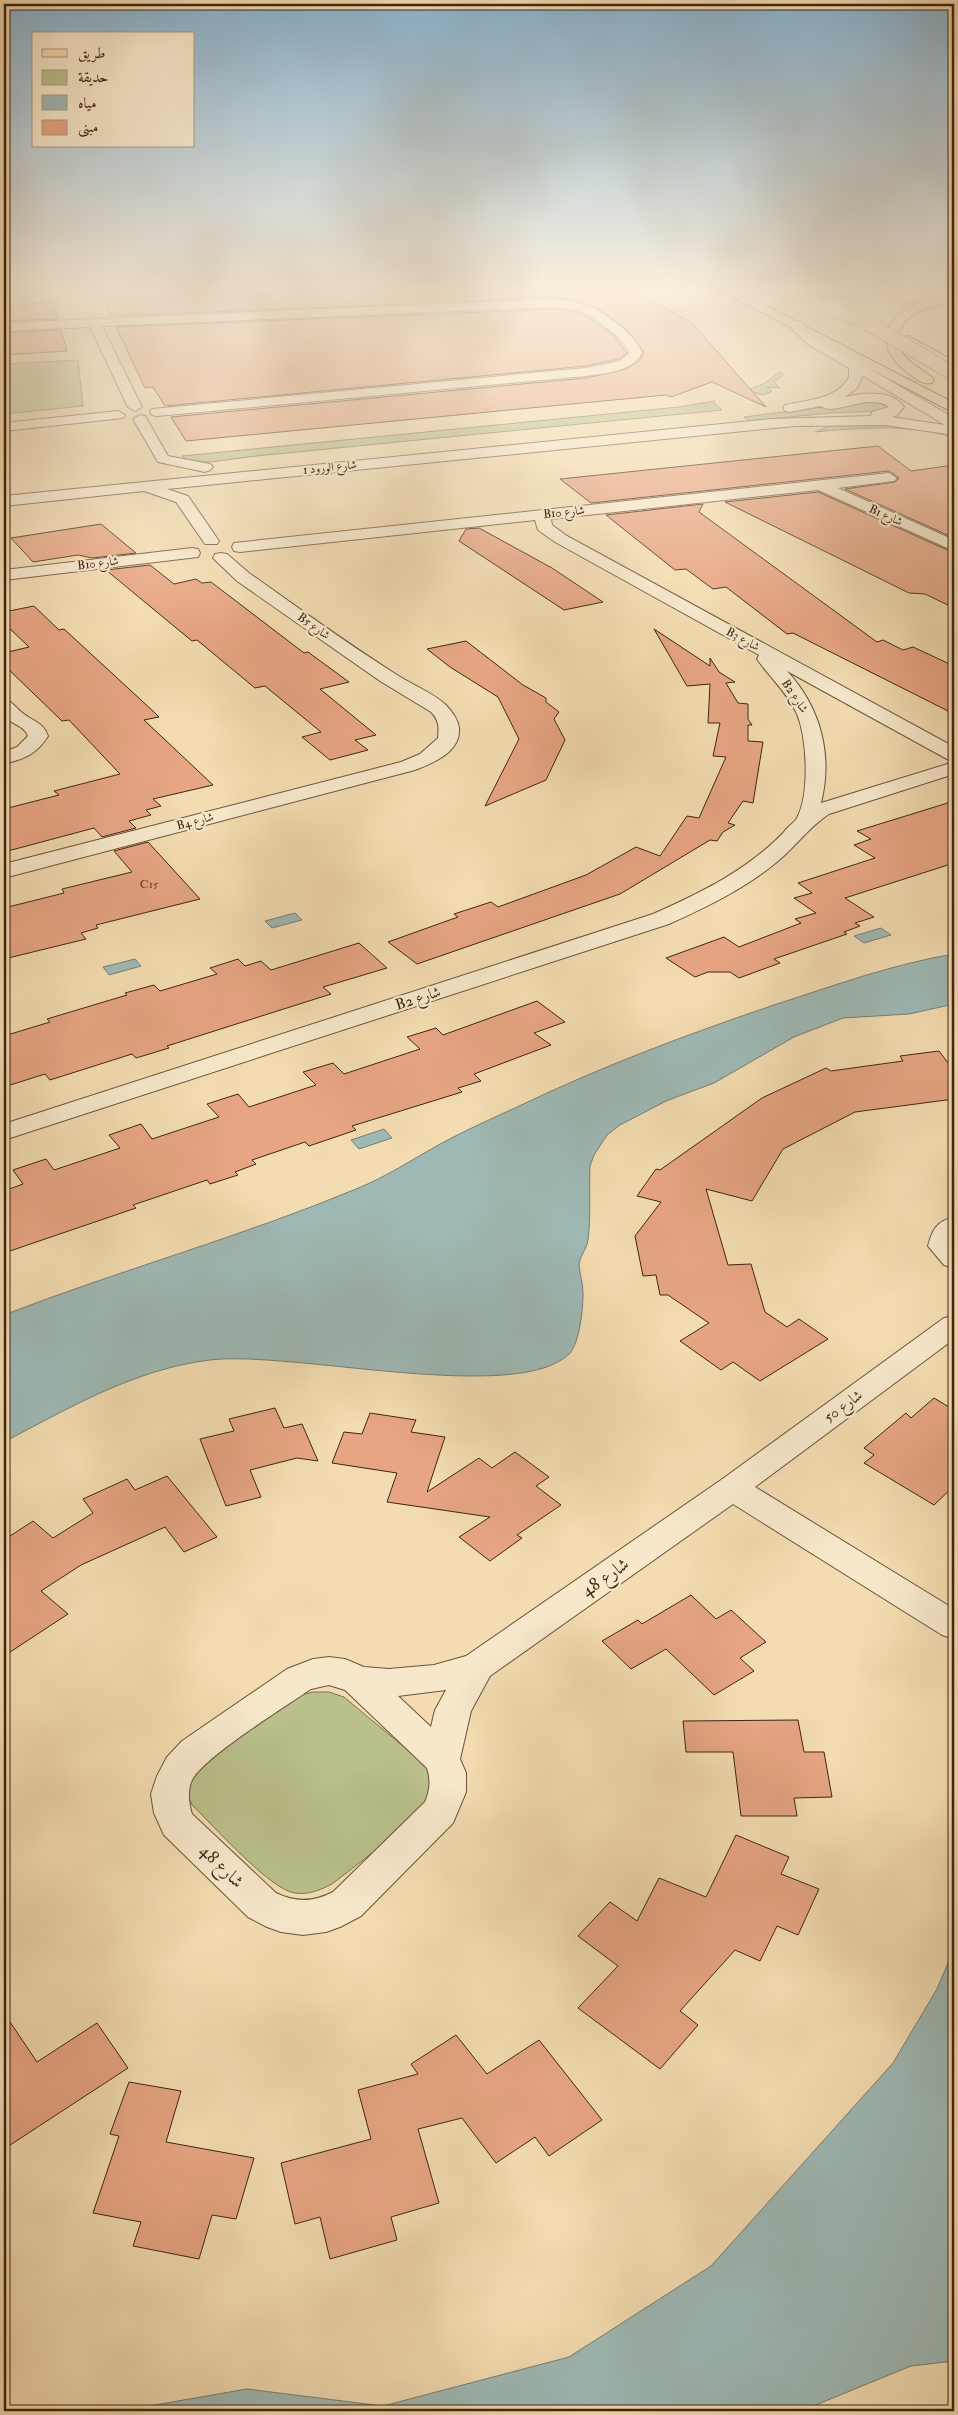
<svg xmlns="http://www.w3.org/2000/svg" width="958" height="2415" viewBox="0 0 958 2415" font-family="'IM FELL Double Pica',Amiri,serif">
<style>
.green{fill:#bac08c;stroke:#7d724f}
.water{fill:#9eb9b5;stroke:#787d74}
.building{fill:#e7a583;stroke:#402412}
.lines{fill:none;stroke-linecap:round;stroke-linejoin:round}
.minor-casing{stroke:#6d523a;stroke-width:2}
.major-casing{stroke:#402412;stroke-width:2}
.minor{fill:#f7e8cc;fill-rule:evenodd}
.major{fill:#f3dcb1;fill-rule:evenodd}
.major-bridge-casing{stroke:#402412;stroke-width:15;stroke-linecap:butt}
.major-bridge{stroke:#f3dcb1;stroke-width:14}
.labels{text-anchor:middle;stroke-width:4.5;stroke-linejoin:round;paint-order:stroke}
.far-street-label{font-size:12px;fill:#402412;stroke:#f7e8cc}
.number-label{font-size:12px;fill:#6a442e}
.street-label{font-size:15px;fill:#402412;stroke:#f7e8cc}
.near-street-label{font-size:18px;fill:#402412;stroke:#f7e8cc}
</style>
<rect width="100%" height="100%" fill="#f3dcb1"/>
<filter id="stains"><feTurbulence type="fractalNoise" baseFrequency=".004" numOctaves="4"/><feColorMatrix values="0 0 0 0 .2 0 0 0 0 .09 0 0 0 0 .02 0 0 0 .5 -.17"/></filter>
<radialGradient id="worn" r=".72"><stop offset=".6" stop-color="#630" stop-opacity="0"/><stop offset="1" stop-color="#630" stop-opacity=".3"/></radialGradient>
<g class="green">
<path d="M 78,360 L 83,406 L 4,414 L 4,364 Z"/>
<path d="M 780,372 L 783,375 L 774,382 L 780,388 L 767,387 L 772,391 L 764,395 L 751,392 L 750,389 L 763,384 Z"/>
<path d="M 880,400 L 891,408 L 882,411 L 829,413 L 750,421 L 744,417 Z"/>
<path d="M 715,401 L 714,403 L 722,410 L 256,456 L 211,462 L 190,462 L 182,456 L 679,407 Z"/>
<path d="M 883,423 L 930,428 L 954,434 L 954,438 C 911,423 859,428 815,432 L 835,424 Z"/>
<path d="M 313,1692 L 329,1692 L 344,1697 L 433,1771 L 425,1812 L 332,1884 C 320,1890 309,1895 295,1893 C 270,1890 212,1824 192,1805 C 184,1785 187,1780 202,1765 L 297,1696 Z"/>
</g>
<g class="water">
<path d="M 295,913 L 302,920 L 272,928 L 265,921 Z"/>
<path d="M 881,928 L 891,935 L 864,943 L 854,936 Z"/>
<path d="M 954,954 L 954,1004 L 909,1014 L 843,1018 L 794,1037 L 714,1083 L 666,1101 L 620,1125 L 607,1135 L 594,1155 L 590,1166 C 589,1190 591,1216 588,1240 C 587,1249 579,1257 579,1266 C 580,1275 583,1284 583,1293 C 583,1308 580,1343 569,1354 C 517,1405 290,1350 210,1360 C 135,1369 69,1408 4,1442 L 4,1315 C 120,1270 241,1237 356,1189 C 386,1177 413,1159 442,1143 C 466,1130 491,1119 515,1108 C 600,1067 688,1034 777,1004 C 836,985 893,964 954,954 Z"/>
<path d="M 135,959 L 141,966 L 109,975 L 103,967 Z"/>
<path d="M 384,1129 L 392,1138 L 359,1149 L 351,1140 Z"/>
<path d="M 954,1949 L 954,2361 L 911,2366 L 801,2411 L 120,2411 L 247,2389 L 383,2406 L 569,2357 L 711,2266 L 893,2063 L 937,1989 Z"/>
</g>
<g class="building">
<path d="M 361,287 L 626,287 L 692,323 L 766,407 L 712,382 L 671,397 L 666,395 L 186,441 L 171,417 L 586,378 L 626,369 L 639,361 L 644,352 L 628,331 L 602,311 L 582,302 L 560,298 L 111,316 L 103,299 Z"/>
<path d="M 53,302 L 58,319 L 4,321 L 4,306 Z"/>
<path d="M 558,309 L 575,312 L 591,319 L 614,336 L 627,353 L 619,359 L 586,366 L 165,406 L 153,387 L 145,388 L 116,327 Z"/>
<path d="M 61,330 L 67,351 L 4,355 L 4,333 Z"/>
<path d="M 878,446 L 911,471 L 954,465 L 954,538 L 845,489 L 895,482 L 899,478 L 889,471 L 591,503 L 560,479 Z"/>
<path d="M 818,492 L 954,553 L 954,608 L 925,594 L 909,593 L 725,502 Z"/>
<path d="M 703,504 L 699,512 L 877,642 L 883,640 L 903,650 L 913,647 L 954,666 L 954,714 L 793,633 L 787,634 L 726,587 L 713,589 L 686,569 L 675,570 L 606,515 Z"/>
<path d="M 101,524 L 136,553 L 92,558 L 78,555 L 33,562 L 11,538 Z"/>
<path d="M 479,528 L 552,568 L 603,602 L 564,610 L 459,541 L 466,529 Z"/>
<path d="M 150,565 L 174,584 L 196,579 L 202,583 L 211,582 L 304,653 L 308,652 L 349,682 L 320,689 L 376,735 L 355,740 L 368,750 L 330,760 L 302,737 L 321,732 L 265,686 L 255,688 L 197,640 L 192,641 L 106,570 Z"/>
<path d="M 34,606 L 59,630 L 64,629 L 154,712 L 159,717 L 144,720 L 213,785 L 153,799 L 161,806 L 146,810 L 151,815 L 129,821 L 136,828 L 102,837 L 94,828 L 4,852 L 4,809 L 59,795 L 54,791 L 120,774 L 69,720 L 62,721 L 4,665 L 4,653 L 29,647 L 4,623 L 4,612 Z"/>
<path d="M 654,629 L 710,666 L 710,658 L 719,672 L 735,682 L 726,683 L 738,703 L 748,704 L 748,719 L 752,725 L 748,725 L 748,741 L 763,742 L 753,803 L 743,801 L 728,823 L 735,825 L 723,832 L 717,841 L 710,840 L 620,894 L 417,964 L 388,942 L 458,917 L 454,914 L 491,902 L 498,907 L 586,875 L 636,847 L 660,856 L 687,816 L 699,818 L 726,757 L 713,756 L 720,723 L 708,723 L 710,684 L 687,686 Z"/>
<path d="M 466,641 L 523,685 L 546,698 L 546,702 L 559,712 L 554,719 L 565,740 L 546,780 L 485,806 L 519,739 L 498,697 L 450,667 L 427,649 Z"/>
<path d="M 954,801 L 954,863 L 845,898 L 874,917 L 855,923 L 860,926 L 844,932 L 847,934 L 774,959 L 780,963 L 739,978 L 730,972 L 708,972 L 695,977 L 666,958 L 724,937 L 739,947 L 801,923 L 795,919 L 816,913 L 794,898 L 812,893 L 798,883 L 875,858 L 854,845 L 871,839 L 857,831 Z"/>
<path d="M 148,842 L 200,899 L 96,925 L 98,928 L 81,933 L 86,939 L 4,959 L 4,908 L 64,893 L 62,889 L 132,872 L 114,851 Z"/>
<path d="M 359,943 L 387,968 L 323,987 L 331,994 L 167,1046 L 169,1048 L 136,1058 L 132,1054 L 50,1080 L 45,1074 L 4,1087 L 4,1036 L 50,1022 L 47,1019 L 127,995 L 125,993 L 154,985 L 160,991 L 217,974 L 210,968 L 238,959 L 245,966 L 261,961 L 271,970 Z"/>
<path d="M 537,1001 L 565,1022 L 534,1033 L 551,1045 L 474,1074 L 481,1081 L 458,1088 L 462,1092 L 352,1126 L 356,1130 L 309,1146 L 305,1142 L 252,1160 L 256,1164 L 235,1172 L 238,1175 L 210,1184 L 207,1180 L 133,1205 L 136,1208 L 4,1253 L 4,1191 L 23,1184 L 13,1170 L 46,1159 L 54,1170 L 120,1148 L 109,1135 L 141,1124 L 152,1139 L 219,1117 L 207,1104 L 238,1094 L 249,1107 L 316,1085 L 303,1072 L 333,1063 L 344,1074 L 420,1049 L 407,1037 L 436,1028 L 443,1035 Z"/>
<path d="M 939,1051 L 954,1071 L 954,1099 L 855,1112 L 783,1149 L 752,1201 L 706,1189 L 728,1265 L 751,1264 L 765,1312 L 787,1327 L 799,1319 L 828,1339 L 760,1381 L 733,1362 L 721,1370 L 680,1341 L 709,1323 L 668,1295 L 660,1295 L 656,1275 L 643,1276 L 635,1236 L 661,1202 L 637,1196 L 656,1169 L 660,1170 L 762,1098 L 826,1068 L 831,1071 L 903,1061 L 900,1056 Z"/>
<path d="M 934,1398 L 954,1410 L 954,1486 L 934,1505 L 864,1463 L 874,1455 L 864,1448 L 906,1413 L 911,1418 Z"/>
<path d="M 275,1408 L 284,1428 L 302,1424 L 318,1461 L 297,1458 L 250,1470 L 261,1497 L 226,1506 L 200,1439 L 234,1431 L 229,1419 Z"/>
<path d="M 370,1413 L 416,1420 L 411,1432 L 445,1437 L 427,1492 L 479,1458 L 492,1468 L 515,1452 L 549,1477 L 536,1486 L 561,1505 L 517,1535 L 522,1538 L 490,1561 L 459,1537 L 490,1517 L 387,1502 L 397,1473 L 332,1463 L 344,1432 L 362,1434 Z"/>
<path d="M 167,1476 L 217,1537 L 184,1552 L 165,1527 L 81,1565 L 41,1591 L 68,1614 L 4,1656 L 4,1540 L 33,1521 L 53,1538 L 93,1513 L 83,1499 L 127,1479 L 135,1490 Z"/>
<path d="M 691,1595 L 716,1619 L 731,1610 L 766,1642 L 740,1658 L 754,1671 L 714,1695 L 666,1649 L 631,1669 L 602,1641 L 638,1620 L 642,1624 Z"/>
<path d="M 798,1720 L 804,1752 L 824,1752 L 832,1797 L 794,1798 L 797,1816 L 741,1816 L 733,1752 L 686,1752 L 683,1721 Z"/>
<path d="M 736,1835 L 789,1857 L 781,1874 L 819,1889 L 798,1935 L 777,1926 L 760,1961 L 735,1950 L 680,2011 L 698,2025 L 660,2069 L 578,2008 L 618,1966 L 578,1936 L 610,1902 L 637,1921 L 659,1878 L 706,1897 Z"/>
<path d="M 4,2013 L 37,2062 L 97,2023 L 128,2068 L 4,2149 Z"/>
<path d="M 456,2035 L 487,2074 L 539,2040 L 602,2120 L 549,2156 L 535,2137 L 496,2163 L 462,2118 L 418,2129 L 439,2203 L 391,2217 L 397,2240 L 330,2259 L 320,2217 L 295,2224 L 281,2163 L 371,2139 L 358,2090 L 418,2074 L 411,2064 Z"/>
<path d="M 129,2082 L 181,2091 L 166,2142 L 254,2158 L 236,2219 L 212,2215 L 199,2259 L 133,2246 L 141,2222 L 93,2213 L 119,2136 L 110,2134 Z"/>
</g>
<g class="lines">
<g class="minor-casing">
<g id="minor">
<path d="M 551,299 C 563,300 575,301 586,305 C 603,311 637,336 642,353 C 632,372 606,373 586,376 L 157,416 L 152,415 L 150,412 L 152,409 L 586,368 L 620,361 L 629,353 C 625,339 592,315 579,311 C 570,308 560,307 551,307 L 102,326 L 142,407 L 135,411 L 128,407 L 90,327 L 4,331 L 4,323 Z"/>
<path d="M 796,321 L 801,322 L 819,339 L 954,418 L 954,435 L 885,425 L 795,426 L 167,489 L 188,496 L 219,541 L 217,544 L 205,544 L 176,502 L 144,491 L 4,506 L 4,496 L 771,419 L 871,416 L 872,412 L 889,407 C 869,392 833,417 821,406 L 790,412 L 785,411 L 783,408 L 785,405 C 807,400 838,399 849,377 L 849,368 L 809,345 L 791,328 L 790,325 L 791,322 ZM 863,376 L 945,425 L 891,417 L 896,416 L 904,407 C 891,389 864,393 845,397 L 857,388 Z"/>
<path d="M 118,411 L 125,415 L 123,418 L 4,431 L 4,423 Z"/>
<path d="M 140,415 L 145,416 L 168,456 L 210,464 L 213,467 L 210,470 L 205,472 L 158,462 L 133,419 Z"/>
<path d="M 889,473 L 897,478 L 894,481 L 838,488 L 954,540 L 954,551 L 818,490 L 551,519 L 552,525 L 567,536 L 954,747 L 954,761 L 947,759 L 787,671 C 821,708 833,755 821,803 L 954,762 L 954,774 L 829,814 C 809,827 796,846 778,861 C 746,888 707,907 669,924 L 4,1140 L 4,1124 L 653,914 C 700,893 748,870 784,832 C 787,827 794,823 797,818 C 810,793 807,739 797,714 C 787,692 770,678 757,659 L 759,655 L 555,542 L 538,530 L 535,520 L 240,552 L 234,551 L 232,547 L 234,543 Z"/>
<path d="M 192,548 L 198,549 L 200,553 L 198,557 L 4,580 L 4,570 Z"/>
<path d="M 221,553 L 227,554 L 249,573 C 297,607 345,642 394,673 C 410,684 432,692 446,705 C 452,712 458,719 459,728 C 461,752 433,763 415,770 L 4,878 L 4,864 L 401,762 L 420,754 L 438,738 C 439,727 439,720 431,712 L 380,681 L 237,581 L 213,558 L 215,554 Z"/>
<path d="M 4,699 C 14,702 16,709 24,714 C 34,722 43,722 48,736 C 37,754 24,759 4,764 L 4,752 L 17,747 L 28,736 C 25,726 11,724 4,716 Z"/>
<path d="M 954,1217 L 954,1268 L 944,1265 L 928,1246 C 932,1230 937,1221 954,1217 Z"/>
<path d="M 954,1316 L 954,1339 L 755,1487 L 954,1609 L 954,1639 L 942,1635 L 733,1504 L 490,1676 L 471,1711 L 460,1759 L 466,1773 L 466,1792 L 453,1823 L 361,1916 L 340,1927 L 326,1932 L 303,1935 L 281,1932 L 267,1927 L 248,1917 L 164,1835 L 154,1813 L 151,1794 L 157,1776 L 167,1757 L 182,1741 L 287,1669 L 313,1659 L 329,1657 L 345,1659 L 364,1667 L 389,1669 L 434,1665 L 466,1656 L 721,1480 L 944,1318 ZM 329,1685 L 345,1690 L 427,1768 C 431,1780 430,1791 425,1802 L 333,1892 C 314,1902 296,1903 276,1893 L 192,1814 C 189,1804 187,1791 192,1780 C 205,1756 285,1707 311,1689 ZM 446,1690 L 435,1710 L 431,1727 L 398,1696 Z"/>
</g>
</g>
<g class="major-casing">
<g id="major">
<path d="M 714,287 L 730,287 L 954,403 L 954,413 Z"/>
<path d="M 787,287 L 821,287 L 868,294 L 930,294 L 934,295 L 936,299 L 954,295 L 954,303 C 934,306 906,310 899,333 C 897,341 899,349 904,355 C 912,366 926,370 934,380 L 932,383 C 923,385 917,380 911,375 C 873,349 881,315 923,302 L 868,302 L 793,291 Z"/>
<path d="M 908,336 L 954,361 L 954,370 L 903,343 L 901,340 L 903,337 Z"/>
</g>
</g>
<use href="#minor" class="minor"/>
<use href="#major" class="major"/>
<g class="major-bridge-casing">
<path id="major-bridge" d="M 765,287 L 803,297 L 864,321 L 954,374"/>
</g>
<use href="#major-bridge" class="major-bridge"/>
</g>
<linearGradient id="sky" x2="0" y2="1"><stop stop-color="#8ab6d4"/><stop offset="0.46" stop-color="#faefdc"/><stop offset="1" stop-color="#faefdc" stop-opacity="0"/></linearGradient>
<rect width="958" height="625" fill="url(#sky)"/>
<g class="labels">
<g class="far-street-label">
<text transform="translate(330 467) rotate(-6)" y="4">شارع الورود 1</text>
<text transform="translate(564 512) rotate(-6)" y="4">B10 شارع</text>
<text transform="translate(886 515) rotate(24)" y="4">B1 شارع</text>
<text transform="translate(98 563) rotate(-7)" y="4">B10 شارع</text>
<text transform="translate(314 626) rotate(35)" y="4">B5 شارع</text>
<text transform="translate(743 639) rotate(28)" y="4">B3 شارع</text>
<text transform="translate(795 696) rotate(56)" y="4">B2 شارع</text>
<text transform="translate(195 821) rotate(-15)" y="4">B4 شارع</text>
</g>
<g class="number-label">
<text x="149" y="888">C15</text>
</g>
<g class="street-label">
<text transform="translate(418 998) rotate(-18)" y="5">B2 شارع</text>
<text transform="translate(843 1406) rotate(-36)" y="5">شارع 50</text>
</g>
<g class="near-street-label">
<text transform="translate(605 1577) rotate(-35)" y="6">شارع 48</text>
<text transform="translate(222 1866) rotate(44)" y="6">شارع 48</text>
</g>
</g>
<rect width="958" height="2415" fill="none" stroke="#f3dcb1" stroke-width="20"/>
<rect x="5" y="5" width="948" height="2405" fill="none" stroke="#402412" stroke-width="2.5"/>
<rect x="10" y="10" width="938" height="2395" fill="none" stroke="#402412"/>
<rect x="32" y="32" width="162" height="115" fill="#f7e8cc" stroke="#ae9a82"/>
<rect x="42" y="49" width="25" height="8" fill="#f3dcb1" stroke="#ae9a82"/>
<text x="78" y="58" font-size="15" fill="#402412">طريق</text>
<rect x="42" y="70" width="25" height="15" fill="#bac08c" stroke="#ae9a82"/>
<text x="78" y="82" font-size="15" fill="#402412">حديقة</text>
<rect x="42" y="95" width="25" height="15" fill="#9eb9b5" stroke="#ae9a82"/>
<text x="78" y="108" font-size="15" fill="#402412">مياه</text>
<rect x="42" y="120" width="25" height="15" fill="#e7a583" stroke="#ae9a82"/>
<text x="78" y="132" font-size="15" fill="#402412">مبنى</text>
<rect width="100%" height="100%" filter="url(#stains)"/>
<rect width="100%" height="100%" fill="url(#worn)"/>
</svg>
